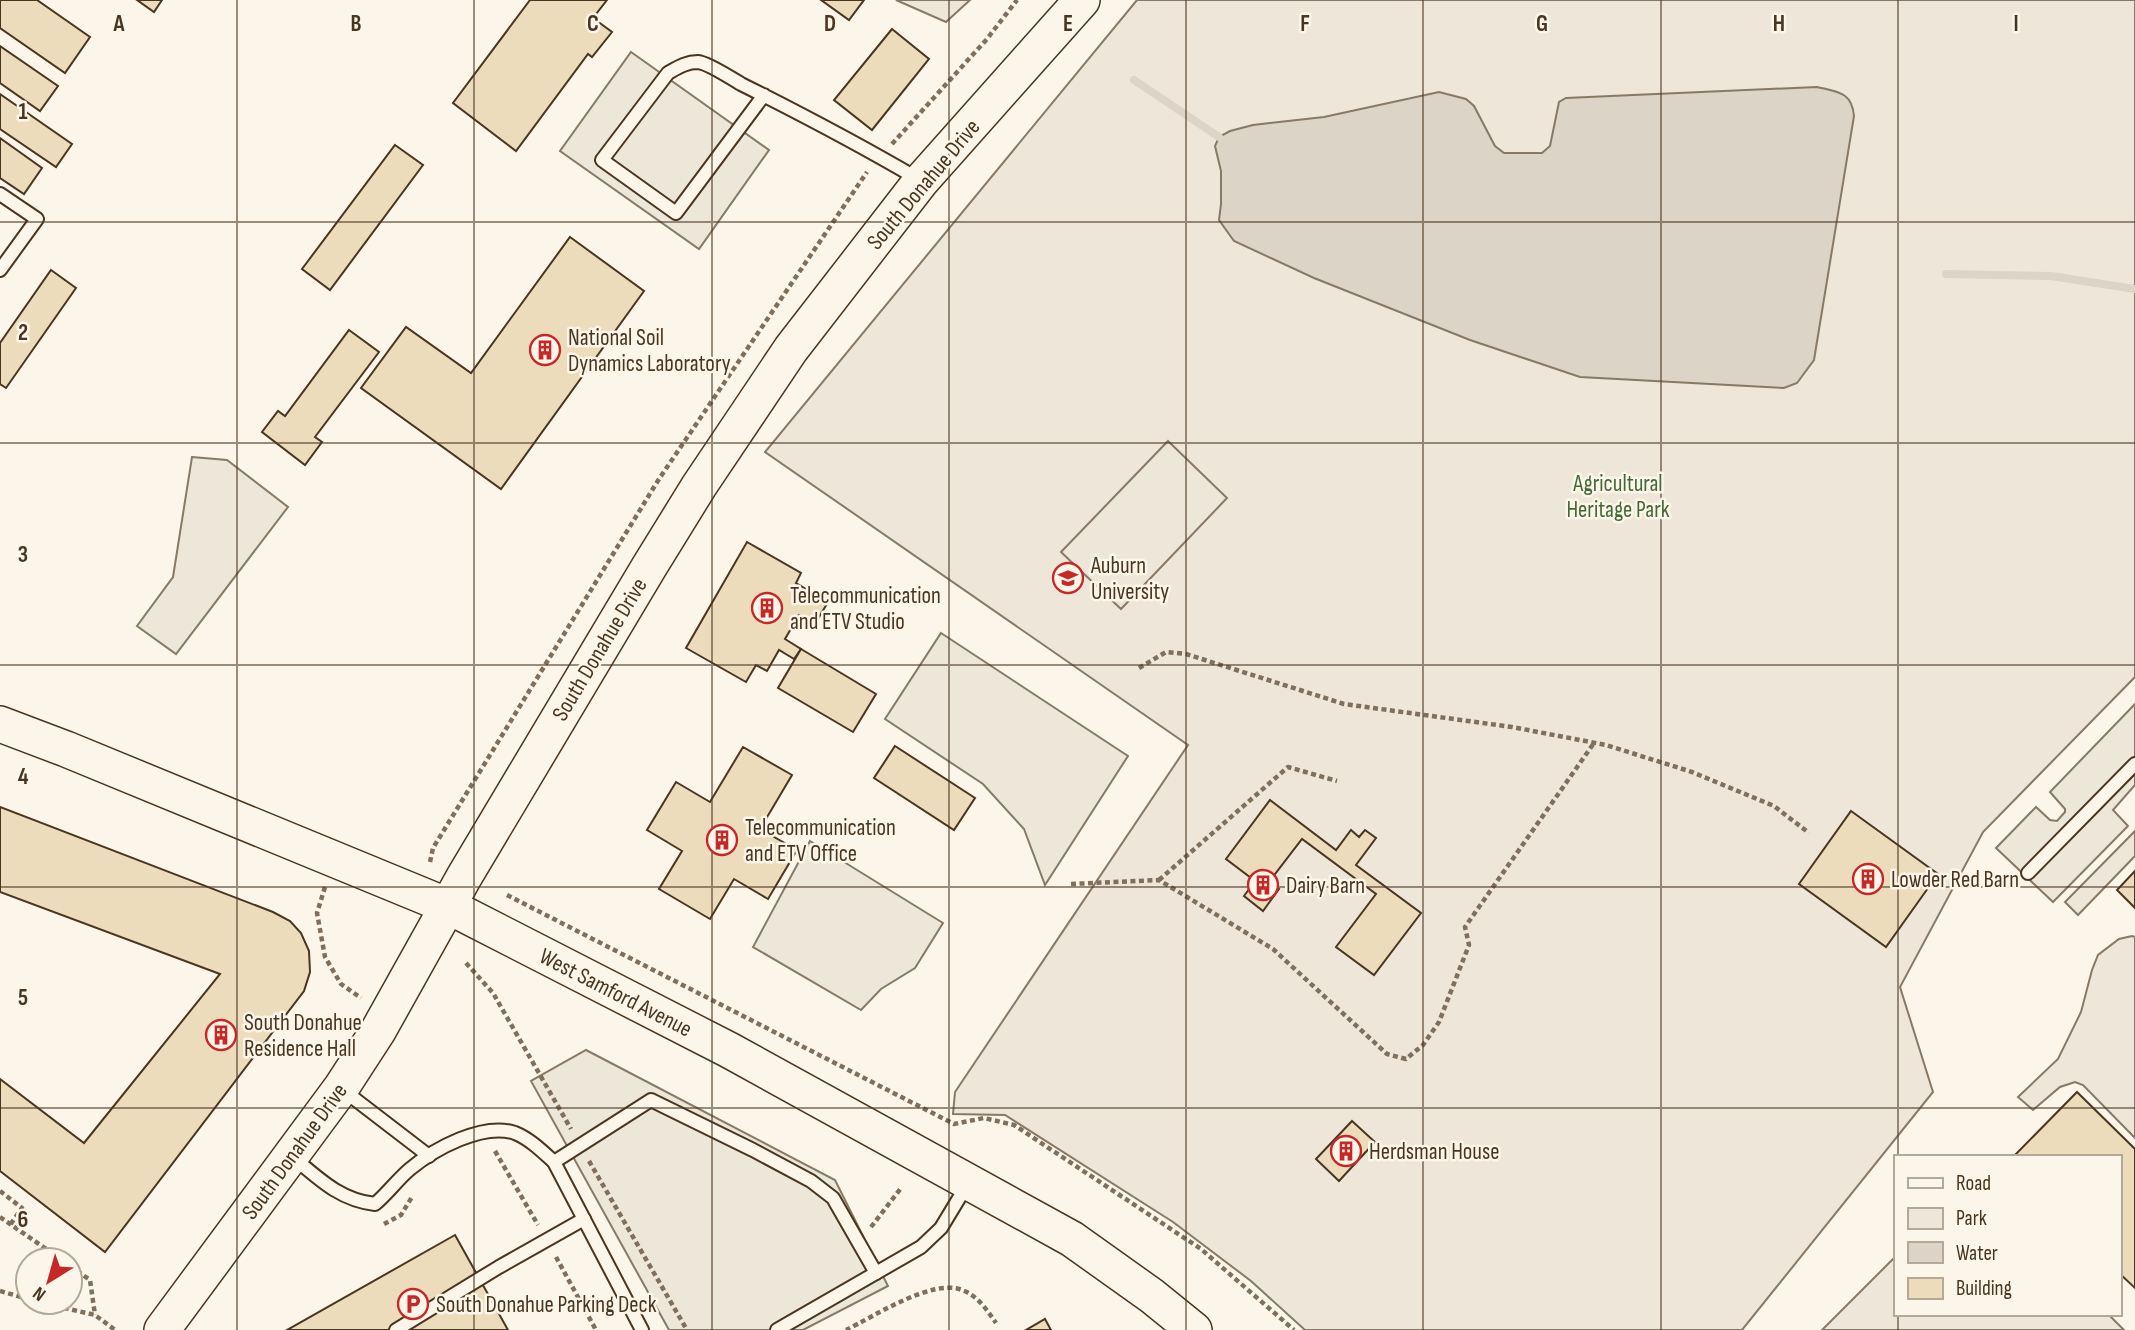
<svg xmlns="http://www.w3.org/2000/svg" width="2135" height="1330" viewBox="0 0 2135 1330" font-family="'Sofia Sans Condensed',sans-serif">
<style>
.green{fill:#ede6d9;stroke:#887966;stroke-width:2}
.parking{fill:#ede7d9;stroke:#887966;stroke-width:2}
.water{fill:#dcd4c6;stroke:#887966;stroke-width:2}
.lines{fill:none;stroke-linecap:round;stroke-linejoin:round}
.stream{stroke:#dcd4c6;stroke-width:8}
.building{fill:#ecdcbc;stroke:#4a3520;stroke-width:2}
.lane-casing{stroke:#4a3520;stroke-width:16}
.secondary-casing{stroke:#4a3520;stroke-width:38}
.path{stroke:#7f6f5c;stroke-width:4.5;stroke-dasharray:5 3.5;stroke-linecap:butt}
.lane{stroke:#fbf6e9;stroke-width:12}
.secondary{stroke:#fbf6e9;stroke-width:35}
.grid{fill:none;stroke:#4a3520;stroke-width:2;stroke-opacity:0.55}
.labels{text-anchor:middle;stroke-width:5;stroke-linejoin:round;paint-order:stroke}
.street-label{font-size:23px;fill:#4a3520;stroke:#fbf6e9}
.poi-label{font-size:23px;fill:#4a3520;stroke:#fbf6e9;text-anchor:start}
.park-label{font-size:23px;fill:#436837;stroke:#fbf6e9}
.grid-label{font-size:23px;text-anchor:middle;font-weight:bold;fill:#4a3520;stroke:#fbf6e9;stroke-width:5;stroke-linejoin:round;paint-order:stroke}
</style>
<rect width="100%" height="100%" fill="#fbf6e9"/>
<g class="green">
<path d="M 896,0 L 970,0 L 946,22 Z"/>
<path d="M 1137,0 L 2135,0 L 2135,677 L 1983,832 L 1900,987 L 1933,1092 L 1742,1330 L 1305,1330 L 1251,1281 L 1173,1222 L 1005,1115 L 953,1114 L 955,1092 L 1188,745 L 765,452 Z"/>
<path d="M 2135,831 L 2135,856 L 2078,915 L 2065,902 Z"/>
<path d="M 2132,936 L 2135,937 L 2135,1138 L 2083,1085 L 2075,1082 L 2060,1087 L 2033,1110 L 2018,1097 L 2058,1059 L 2081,1012 L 2092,970 L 2098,955 L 2119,939 Z"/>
<path d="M 1895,1257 L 1895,1314 L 2108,1314 L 2124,1330 L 1822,1330 Z"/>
</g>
<g class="parking">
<path d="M 631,52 L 769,150 L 699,249 L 560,151 Z"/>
<path d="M 1168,441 L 1227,498 L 1121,609 L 1061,552 Z"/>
<path d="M 192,457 L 227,460 L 288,507 L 176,654 L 137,626 L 173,577 Z"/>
<path d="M 941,633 L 1128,756 L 1045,885 L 1024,829 L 983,784 L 885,719 Z"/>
<path d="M 2135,704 L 2135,785 L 2113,810 L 2128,826 L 2053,902 L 1996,848 L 2036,807 L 2050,820 L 2057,821 L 2065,812 L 2065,809 L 2050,792 Z"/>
<path d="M 810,841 L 943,923 L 915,968 L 881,989 L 861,1010 L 753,947 Z"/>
<path d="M 586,1050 L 835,1180 L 888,1286 L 803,1330 L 669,1330 L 531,1081 Z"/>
</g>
<path class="water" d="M 1817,87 C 1838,92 1852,92 1854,116 L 1814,360 L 1797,383 L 1784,388 L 1580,377 L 1470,340 L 1314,278 L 1234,241 L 1219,220 L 1221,204 L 1221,171 L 1215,146 L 1219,137 L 1230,131 L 1253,125 L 1324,117 L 1439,92 L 1466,99 L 1474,106 L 1495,146 L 1504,153 L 1542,153 L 1550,146 L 1559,102 L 1566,98 Z"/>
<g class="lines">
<g class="stream">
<path d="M 1134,80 L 1219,137"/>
<path d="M 1946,274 L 2051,276 L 2135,289"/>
</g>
</g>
<g class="building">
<path d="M 0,0 L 37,0 L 90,37 L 65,73 L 0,28 Z"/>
<path d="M 137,0 L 162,0 L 154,12 Z"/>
<path d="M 530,0 L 607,0 L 593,18 L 612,32 L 592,57 L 588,54 L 516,151 L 453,103 Z"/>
<path d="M 821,0 L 864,0 L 849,20 Z"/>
<path d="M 892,29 L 929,59 L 872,130 L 834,100 Z"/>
<path d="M 0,46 L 58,86 L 40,111 L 0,83 Z"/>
<path d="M 0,94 L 72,144 L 56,167 L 0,129 Z"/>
<path d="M 0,138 L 42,168 L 24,194 L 0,178 Z"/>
<path d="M 395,145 L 423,165 L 330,290 L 302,269 Z"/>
<path d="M 570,237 L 644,291 L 501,489 L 361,388 L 406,327 L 471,373 Z"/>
<path d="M 51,270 L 76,288 L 6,388 L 0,384 L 0,343 Z"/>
<path d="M 349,330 L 379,352 L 315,437 L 322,442 L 305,465 L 262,432 L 278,411 L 285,416 Z"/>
<path d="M 747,542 L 801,573 L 796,583 L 828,602 L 815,624 L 799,615 L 785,639 L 801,649 L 794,659 L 779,650 L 767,671 L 756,665 L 746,682 L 686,648 Z"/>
<path d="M 801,649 L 876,694 L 853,732 L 778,688 Z"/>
<path d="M 895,746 L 975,798 L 954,830 L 874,778 Z"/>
<path d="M 743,747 L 792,775 L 760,829 L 797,850 L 768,899 L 734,879 L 710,919 L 659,889 L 682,851 L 647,830 L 676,782 L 710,802 Z"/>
<path d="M 1270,800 L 1336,850 L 1351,830 L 1359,837 L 1365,830 L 1376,838 L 1356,865 L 1421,913 L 1374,975 L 1336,947 L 1376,894 L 1302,839 L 1269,882 L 1279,889 L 1263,911 L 1244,896 L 1255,881 L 1226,859 Z"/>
<path d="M 0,807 L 273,912 L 290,921 L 301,933 L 309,951 L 310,972 L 304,991 L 105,1252 L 0,1171 L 0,1079 L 84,1143 L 220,974 L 0,892 Z"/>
<path d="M 1851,811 L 1938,874 L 1886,947 L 1799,884 Z"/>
<path d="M 2135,871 L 2135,908 L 2117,890 Z"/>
<path d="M 2077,1092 L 2135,1149 L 2135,1288 L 2119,1273 L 2119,1157 L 2013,1157 Z"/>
<path d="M 1352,1121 L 1375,1142 L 1339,1181 L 1316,1159 Z"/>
<path d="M 455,1235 L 508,1330 L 287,1330 Z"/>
<path d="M 1045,1319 L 1051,1330 L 1026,1330 Z"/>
</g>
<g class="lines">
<g class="lane-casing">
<g id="lane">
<path d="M 764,95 L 676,213 L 602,160 L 668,73 C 677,68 686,62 698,62 C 708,63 731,78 741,84 C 801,114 860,145 918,179"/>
<path d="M 0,194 L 37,219 L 0,270"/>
<path d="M 2028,873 L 2135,764"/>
<path d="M 343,1090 L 429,1156"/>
<path d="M 293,1157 C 319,1179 340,1200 375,1204 C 388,1193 397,1180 410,1169 C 434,1149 483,1122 515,1133 C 530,1139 543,1152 554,1162 L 642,1330"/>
<path d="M 554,1162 L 651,1100 L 753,1150 L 811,1181 L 833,1198 L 876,1273"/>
<path d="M 396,1330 L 499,1267 L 584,1219"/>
<path d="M 777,1330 L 921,1247 L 941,1228 L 967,1185"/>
</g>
</g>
<g class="secondary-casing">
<g id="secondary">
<path d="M 0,724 L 66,749 L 448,906 L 729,1050 L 1072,1239 L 1152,1296 L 1194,1330"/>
<path d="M 162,1330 L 341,1088 L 378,1031 L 464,877 L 649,567 L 699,486 L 791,349 L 921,181 L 1082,0"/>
</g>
</g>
<g class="path">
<path d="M 892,144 L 987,39 L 1017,0"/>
<path d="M 1139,668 L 1166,652 L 1186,654 L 1344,704 L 1512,727 L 1606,745 L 1692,772 L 1774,806 L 1809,833"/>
<path d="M 430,862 L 433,848 L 659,479 L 867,172"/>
<path d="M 1159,880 L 1288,767 L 1337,781"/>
<path d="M 1071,884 L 1159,880 L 1273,949 L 1387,1054 L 1406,1059 L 1423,1045 L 1439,1022 L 1469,945 L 1465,927 L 1594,743"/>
<path d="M 325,887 L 317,913 L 325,957 L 341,984 L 361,998"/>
<path d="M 507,895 L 954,1124 L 984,1118 L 1014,1125 L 1201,1249 L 1294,1330"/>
<path d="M 466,963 L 493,993 L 571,1129"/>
<path d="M 495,1151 L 538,1225"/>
<path d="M 589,1161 L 687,1330"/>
<path d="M 0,1191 L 22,1208 L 10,1225"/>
<path d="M 0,1217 L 62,1260"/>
<path d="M 384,1224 L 401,1215 L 412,1197"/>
<path d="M 871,1227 L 901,1188"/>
<path d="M 556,1257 L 596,1330"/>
<path d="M 70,1266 L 90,1280 L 95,1315"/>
<path d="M 0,1291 L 28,1299"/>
<path d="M 39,1302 L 95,1315 L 115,1330"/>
<path d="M 846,1330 C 873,1317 932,1278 962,1290 C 978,1296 987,1310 996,1323"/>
</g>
<use href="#lane" class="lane"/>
<use href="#secondary" class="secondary"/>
</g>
<path class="grid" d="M 237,0 L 237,1330M 474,0 L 474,1330M 712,0 L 712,1330M 949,0 L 949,1330M 1186,0 L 1186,1330M 1423,0 L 1423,1330M 1661,0 L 1661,1330M 1898,0 L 1898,1157M 0,222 L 2135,222M 0,443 L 2135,443M 0,665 L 2135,665M 0,887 L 2135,887M 0,1108 L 2135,1108M 1898,1314 L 1898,1330"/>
<defs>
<g id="building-ring" transform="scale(1.575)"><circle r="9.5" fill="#fbf6e9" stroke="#c62828" stroke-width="1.5"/><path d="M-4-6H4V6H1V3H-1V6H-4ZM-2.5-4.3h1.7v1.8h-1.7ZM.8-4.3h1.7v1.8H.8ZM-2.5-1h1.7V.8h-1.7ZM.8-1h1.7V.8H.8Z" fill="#c62828"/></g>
<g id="university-ring" transform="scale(1.575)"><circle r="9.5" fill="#fbf6e9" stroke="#c62828" stroke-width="1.5"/><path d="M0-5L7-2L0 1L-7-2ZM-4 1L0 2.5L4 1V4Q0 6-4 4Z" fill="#c62828"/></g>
<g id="parking-ring" transform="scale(1.575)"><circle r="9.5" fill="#fbf6e9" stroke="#c62828" stroke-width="1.5"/><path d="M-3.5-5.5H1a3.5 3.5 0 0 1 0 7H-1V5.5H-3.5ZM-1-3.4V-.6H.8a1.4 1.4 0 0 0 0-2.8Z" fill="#c62828"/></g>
</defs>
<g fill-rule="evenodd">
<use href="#building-ring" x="545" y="350"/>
<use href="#university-ring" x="1068" y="578"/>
<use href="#building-ring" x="767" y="608"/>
<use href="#building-ring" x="722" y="840"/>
<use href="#building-ring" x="1868" y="879"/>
<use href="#building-ring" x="1263" y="885"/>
<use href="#building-ring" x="221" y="1035"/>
<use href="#building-ring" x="1346" y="1151"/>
<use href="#parking-ring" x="413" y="1304"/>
</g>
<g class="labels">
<g class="street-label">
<text transform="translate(923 184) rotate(-50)" y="8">South Donahue Drive</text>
<text transform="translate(599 649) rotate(-59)" y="8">South Donahue Drive</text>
<text transform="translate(616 992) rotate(27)" y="8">West Samford Avenue</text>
<text transform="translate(294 1151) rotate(-54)" y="8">South Donahue Drive</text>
</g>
<g class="poi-label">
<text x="568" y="345">National Soil<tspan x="568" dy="26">Dynamics Laboratory</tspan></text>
<text x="1091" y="573">Auburn<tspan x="1091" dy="26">University</tspan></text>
<text x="790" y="603">Telecommunication<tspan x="790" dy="26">and ETV Studio</tspan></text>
<text x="745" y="835">Telecommunication<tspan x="745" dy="26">and ETV Office</tspan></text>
<text x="1891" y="887">Lowder Red Barn</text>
<text x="1286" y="893">Dairy Barn</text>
<text x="244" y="1030">South Donahue<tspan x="244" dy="26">Residence Hall</tspan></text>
<text x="1369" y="1159">Herdsman House</text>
<text x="436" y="1312">South Donahue Parking Deck</text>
</g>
<g class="park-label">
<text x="1618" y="491">Agricultural<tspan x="1618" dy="26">Heritage Park</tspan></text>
</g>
</g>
<g class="grid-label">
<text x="119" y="31">A</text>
<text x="356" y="31">B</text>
<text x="593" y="31">C</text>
<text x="830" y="31">D</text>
<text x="1068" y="31">E</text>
<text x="1305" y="31">F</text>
<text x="1542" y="31">G</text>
<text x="1779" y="31">H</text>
<text x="2016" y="31">I</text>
<text x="23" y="119">1</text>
<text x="23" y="340">2</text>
<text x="23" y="562">3</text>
<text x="23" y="784">4</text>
<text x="23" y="1005">5</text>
<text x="23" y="1227">6</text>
</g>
<rect x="1894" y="1155" width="228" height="161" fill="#fbf6e9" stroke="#b4a999" stroke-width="2"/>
<rect x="1908" y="1178" width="35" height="10" fill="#fbf6e9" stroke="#b4a999" stroke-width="2"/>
<text x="1956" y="1190" font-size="21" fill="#4a3520">Road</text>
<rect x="1908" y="1208" width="35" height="21" fill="#ede6d9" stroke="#b4a999" stroke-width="2"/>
<text x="1956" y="1225" font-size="21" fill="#4a3520">Park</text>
<rect x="1908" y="1242" width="35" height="21" fill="#dcd4c6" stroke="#b4a999" stroke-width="2"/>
<text x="1956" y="1260" font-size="21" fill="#4a3520">Water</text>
<rect x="1908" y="1278" width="35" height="21" fill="#ecdcbc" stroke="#b4a999" stroke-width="2"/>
<text x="1956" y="1295" font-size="21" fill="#4a3520">Building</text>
<g transform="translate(49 1281) rotate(217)"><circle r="33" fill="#fbf6e9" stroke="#b4a999" stroke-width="2"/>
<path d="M0-5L12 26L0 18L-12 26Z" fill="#c62828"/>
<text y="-10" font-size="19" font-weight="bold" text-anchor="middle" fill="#4a3520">N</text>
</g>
</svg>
